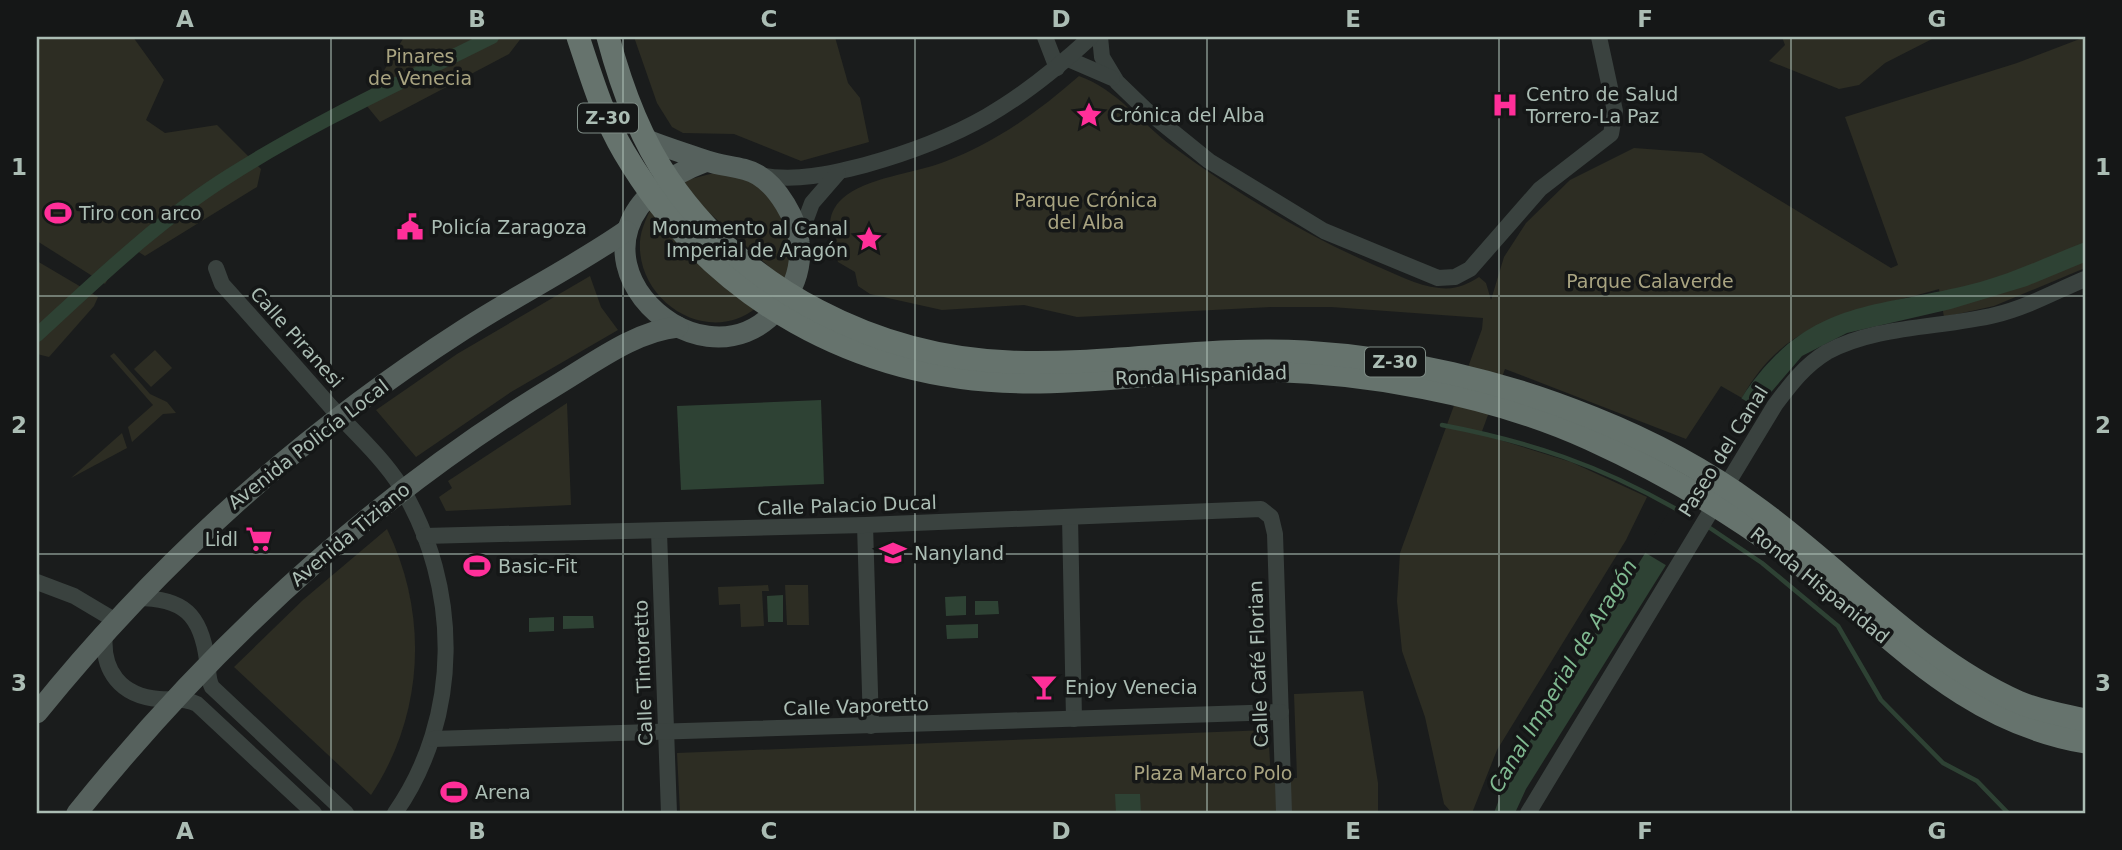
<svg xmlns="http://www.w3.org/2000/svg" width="2122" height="850" viewBox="0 0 2122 850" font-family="'DejaVu Sans',sans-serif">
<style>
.green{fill:#2d2d23}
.water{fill:#2e4234}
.pier{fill:#1a1c1c}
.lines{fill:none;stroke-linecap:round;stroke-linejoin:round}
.stream{stroke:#2e4234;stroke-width:4.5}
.canal{stroke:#2e4234;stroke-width:14}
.minor{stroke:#3a423f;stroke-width:16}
.major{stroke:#56615d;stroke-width:21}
.highway{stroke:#66736d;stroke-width:23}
.grid{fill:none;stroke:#abbdb4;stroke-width:2;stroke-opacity:0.55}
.labels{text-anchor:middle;stroke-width:7;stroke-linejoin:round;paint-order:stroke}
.shield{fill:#151717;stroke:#7e8b85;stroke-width:2}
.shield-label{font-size:18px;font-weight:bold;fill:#abbdb4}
.park-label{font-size:19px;fill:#a9a481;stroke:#151717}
.poi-label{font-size:19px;fill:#abbdb4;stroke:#151717;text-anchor:start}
.street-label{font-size:19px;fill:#abbdb4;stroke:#151717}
.water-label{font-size:21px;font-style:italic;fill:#80ba91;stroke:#151717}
.neatline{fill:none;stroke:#abbdb4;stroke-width:2.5}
.grid-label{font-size:23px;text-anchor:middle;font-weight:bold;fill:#abbdb4}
</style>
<rect width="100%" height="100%" fill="#1a1c1c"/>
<g class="green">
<path d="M 37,37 L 133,37 L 164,80 L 146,120 L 165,133 L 217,125 L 261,169 L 257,187 L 145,256 L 129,246 L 105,284 L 37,241 Z"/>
<path d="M 404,37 L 522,37 L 509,54 L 380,122 L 362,100 L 379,79 Z"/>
<path d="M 634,37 L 835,37 L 848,83 L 860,98 L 869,142 L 801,161 L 734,134 L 683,133 L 672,127 L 657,103 Z"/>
<path d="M 1782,37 L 1936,37 L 1885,63 L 1859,85 L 1839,89 L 1769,61 L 1785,45 Z"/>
<path d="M 2085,37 L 2085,268 L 1994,306 L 1944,317 L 1939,289 C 1859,312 1786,316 1742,398 L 1721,386 L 1686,439 L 1505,369 L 1481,434 L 1571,462 L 1647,497 L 1626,540 L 1497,750 L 1472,813 L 1452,813 L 1444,804 L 1425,717 L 1402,651 L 1397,601 L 1400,553 L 1482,329 L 1483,318 L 1331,307 L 1271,307 L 1077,317 L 1024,305 L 942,310 L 870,294 L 858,286 L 855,272 L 838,262 C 831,240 822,216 843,198 C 865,178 915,173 944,162 C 995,143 1038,112 1079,76 C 1116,89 1140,122 1172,146 C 1236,193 1302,233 1374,265 C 1394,273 1417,286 1439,288 C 1456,290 1466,285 1479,277 L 1486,283 L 1491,300 L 1504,257 L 1526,223 L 1570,180 L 1634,148 L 1702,153 L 1891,268 L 1898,265 L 1845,117 L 2017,63 Z"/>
<path d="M 714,173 C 724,175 737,175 746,179 C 783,196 801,247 786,282 L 705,209 L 683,181 Z"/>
<path d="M 653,205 L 756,308 C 707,347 636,301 640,241 C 641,229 647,216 653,205 Z"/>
<path d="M 37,261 L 98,297 L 94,306 L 49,357 L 37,354 Z"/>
<path d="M 590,276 L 601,307 L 618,330 L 511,392 L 416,457 L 376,410 L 457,354 Z"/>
<path d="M 155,350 L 172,368 L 151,387 L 134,369 Z"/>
<path d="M 114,353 L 150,394 L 167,402 L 176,413 L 163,414 L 132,442 L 128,427 L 153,405 L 110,356 Z"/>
<path d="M 567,403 L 571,505 L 446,511 L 439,497 L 452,488 L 448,481 Z"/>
<path d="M 122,433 L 127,448 L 71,478 Z"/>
<path d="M 387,529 C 429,615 424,715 371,795 L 234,667 L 303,600 Z"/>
<path d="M 768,585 L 769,591 L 762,591 L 764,626 L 741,627 L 740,604 L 719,605 L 718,587 Z"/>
<path d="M 785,585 L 808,585 L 809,625 L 787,625 Z"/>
<path d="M 1363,691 L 1378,783 L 1378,813 L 680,813 L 677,753 L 1268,730 L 1271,778 L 1297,778 L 1294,694 Z"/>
</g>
<g class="water">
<path d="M 2085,242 L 2085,262 L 2027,286 L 1951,309 L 1847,333 L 1802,356 L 1767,397 L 1666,565 L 1526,789 L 1515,813 L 1494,813 L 1504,786 L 1555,698 L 1746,391 C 1812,296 1880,309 1980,282 C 2016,272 2051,255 2085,242 Z"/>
<path d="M 821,400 L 824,484 L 681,490 L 677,406 Z"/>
<path d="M 783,595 L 783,622 L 768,622 L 767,596 Z"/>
<path d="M 966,596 L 966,615 L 946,616 L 945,597 Z"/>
<path d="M 975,601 L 998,601 L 999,614 L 975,615 Z"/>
<path d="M 563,616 L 593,616 L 594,628 L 563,629 Z"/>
<path d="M 554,617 L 554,631 L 529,632 L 529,618 Z"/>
<path d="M 978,624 L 978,638 L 947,639 L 946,625 Z"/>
<path d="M 1115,794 L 1140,794 L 1141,813 L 1116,813 Z"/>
</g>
<path class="pier" d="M 1739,397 L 1765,412 L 1669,567 L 1644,552 Z"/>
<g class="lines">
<g class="stream">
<path d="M 1442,425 C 1531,442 1599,465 1678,510"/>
<path d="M 1707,526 L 1762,563 L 1838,626 L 1881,700 L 1943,763 L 1977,781 L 2008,813"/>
</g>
<path class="canal" d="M 37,335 C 98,279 159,220 229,176 C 312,123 404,81 492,37"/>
<g class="minor">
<path d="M 1045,37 L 1057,68"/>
<path d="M 1100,37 L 1102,57 L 1117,82 L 1146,110 L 1209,161 L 1324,231 L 1438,278 L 1455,277 L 1470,269 L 1540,189 L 1611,134 L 1615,111 L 1599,37"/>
<path d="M 1068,59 L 1112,78"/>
<path d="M 759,175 C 795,182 830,174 865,165 C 962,138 1017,105 1091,37"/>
<path d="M 799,238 L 812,203 L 838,173"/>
<path d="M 216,268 L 222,284 C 259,325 295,366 331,407 C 354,432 383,458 401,487 C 461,587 462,717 395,813"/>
<path d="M 1070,517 L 1074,719"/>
<path d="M 865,525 L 871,726"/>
<path d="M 659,532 L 669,813"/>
<path d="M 424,536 L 865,525 L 1261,509 L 1271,517 L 1275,534 L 1284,813"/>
<path d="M 37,582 L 74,596 L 116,621"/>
<path d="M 137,598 C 184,598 201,615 207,660 C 209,670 207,678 212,687 L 346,813"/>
<path d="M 105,633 C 101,671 121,696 159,699 C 172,700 186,698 197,704 L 314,813"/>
<path d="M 433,739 L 1281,712"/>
<path d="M 1528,813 L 1775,405 C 1790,385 1805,365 1827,352 C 1877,325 1942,328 1995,315 C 2026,308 2056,291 2085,279"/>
</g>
<g class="major">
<path d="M 647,140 C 667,148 687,154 707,161 C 724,167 743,166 758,175 C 778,187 797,219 799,242 C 802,266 795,287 780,306 C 698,408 521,231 707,161"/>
<path d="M 37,713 C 158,563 301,434 463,330 C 517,295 574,267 626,231"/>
<path d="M 77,813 C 214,643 372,496 560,383 C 595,362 636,331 678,327"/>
</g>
<g class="highway">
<path d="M 578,37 C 591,76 603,117 624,152 C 711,300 860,382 1030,382 C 1104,382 1178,370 1252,370 C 1362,371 1489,393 1590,439 C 1660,471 1727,509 1789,556 C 1887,629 1957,720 2085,742"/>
<path d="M 608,37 C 621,86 640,138 669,180 C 745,291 877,357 1010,362 C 1108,366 1206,346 1305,352 C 1402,358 1503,381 1593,418 C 1648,440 1705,470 1753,505 C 1842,568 1917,657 2018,702 C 2039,711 2063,715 2085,720"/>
</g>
</g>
<path class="grid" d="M 331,37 L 331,813M 623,37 L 623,813M 915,37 L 915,813M 1207,37 L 1207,813M 1499,37 L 1499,813M 1791,37 L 1791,813M 37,296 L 2085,296M 37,554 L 2085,554"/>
<defs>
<g id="hospital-bare" transform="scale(2.1)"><path d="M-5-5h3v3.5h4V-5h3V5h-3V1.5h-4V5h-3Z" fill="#ff2f99" stroke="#151717" stroke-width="2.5" paint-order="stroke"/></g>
<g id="sight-bare" transform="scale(2.1)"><path d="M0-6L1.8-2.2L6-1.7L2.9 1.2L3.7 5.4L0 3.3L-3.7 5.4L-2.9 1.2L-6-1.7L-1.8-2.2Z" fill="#ff2f99" stroke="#151717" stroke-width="2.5" paint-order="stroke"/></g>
<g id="stadium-bare" transform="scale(2.1)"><path d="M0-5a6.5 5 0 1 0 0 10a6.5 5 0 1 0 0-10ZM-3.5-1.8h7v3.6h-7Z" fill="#ff2f99" stroke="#151717" stroke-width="2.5" paint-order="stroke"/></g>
<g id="civic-bare" transform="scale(2.1)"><path d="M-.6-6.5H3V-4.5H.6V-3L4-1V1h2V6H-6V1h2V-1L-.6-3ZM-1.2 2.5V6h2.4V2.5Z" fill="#ff2f99" stroke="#151717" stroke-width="2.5" paint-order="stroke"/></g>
<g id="supermarket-bare" transform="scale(2.1)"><path d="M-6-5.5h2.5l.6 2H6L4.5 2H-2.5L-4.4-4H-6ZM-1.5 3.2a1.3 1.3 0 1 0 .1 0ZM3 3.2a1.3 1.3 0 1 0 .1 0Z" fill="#ff2f99" stroke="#151717" stroke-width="2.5" paint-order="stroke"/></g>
<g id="school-bare" transform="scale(2.1)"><path d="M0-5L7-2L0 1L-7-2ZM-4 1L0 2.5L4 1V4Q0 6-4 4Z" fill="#ff2f99" stroke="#151717" stroke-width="2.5" paint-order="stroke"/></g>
<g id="bar-bare" transform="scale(2.1)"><path d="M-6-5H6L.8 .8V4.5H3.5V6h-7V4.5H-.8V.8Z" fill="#ff2f99" stroke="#151717" stroke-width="2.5" paint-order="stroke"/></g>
</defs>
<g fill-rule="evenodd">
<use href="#hospital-bare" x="1505" y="105"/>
<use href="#sight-bare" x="1089" y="115"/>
<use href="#stadium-bare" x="58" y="213"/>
<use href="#civic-bare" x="410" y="227"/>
<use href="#sight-bare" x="869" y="239"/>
<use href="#supermarket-bare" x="259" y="539"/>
<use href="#school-bare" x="893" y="553"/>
<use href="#stadium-bare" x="477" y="566"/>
<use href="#bar-bare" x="1044" y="687"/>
<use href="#stadium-bare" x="454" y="792"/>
</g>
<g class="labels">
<g class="shield">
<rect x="578" y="103.5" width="60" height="29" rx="5"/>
<rect x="1365" y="347.5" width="60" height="29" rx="5"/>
</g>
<g class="shield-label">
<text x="608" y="124">Z-30</text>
<text x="1395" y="368">Z-30</text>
</g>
<g class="park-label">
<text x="420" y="63">Pinares<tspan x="420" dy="22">de Venecia</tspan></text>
<text x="1086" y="207">Parque Crónica<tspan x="1086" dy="22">del Alba</tspan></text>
<text x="1650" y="288">Parque Calaverde</text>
<text x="1213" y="780">Plaza Marco Polo</text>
</g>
<g class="poi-label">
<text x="1526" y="101">Centro de Salud<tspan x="1526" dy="22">Torrero-La Paz</tspan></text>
<text x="1110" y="122">Crónica del Alba</text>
<text x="79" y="220">Tiro con arco</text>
<text x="431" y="234">Policía Zaragoza</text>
<text x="848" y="235" text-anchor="end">Monumento al Canal<tspan x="848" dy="22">Imperial de Aragón</tspan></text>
<text x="238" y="546" text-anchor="end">Lidl</text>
<text x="914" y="560">Nanyland</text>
<text x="498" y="573">Basic-Fit</text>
<text x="1065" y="694">Enjoy Venecia</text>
<text x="475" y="799">Arena</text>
</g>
<g class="street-label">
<text transform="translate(297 337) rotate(48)" y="7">Calle Piranesi</text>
<text transform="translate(1201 375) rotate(-2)" y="7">Ronda Hispanidad</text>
<text transform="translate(308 444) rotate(-38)" y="7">Avenida Policía Local</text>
<text transform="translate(1723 451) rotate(-58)" y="7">Paseo del Canal</text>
<text transform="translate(847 505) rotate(-2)" y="7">Calle Palacio Ducal</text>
<text transform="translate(350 534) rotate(-40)" y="7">Avenida Tiziano</text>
<text transform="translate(1820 585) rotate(39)" y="7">Ronda Hispanidad</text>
<text transform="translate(1258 664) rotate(-92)" y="7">Calle Café Florian</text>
<text transform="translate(643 673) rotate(-92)" y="7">Calle Tintoretto</text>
<text transform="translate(856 706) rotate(-2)" y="7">Calle Vaporetto</text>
</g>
<g class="water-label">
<text transform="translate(1563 676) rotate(-59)" y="7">Canal Imperial de Aragón</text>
</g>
</g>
<rect width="2122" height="850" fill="none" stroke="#151717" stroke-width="77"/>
<rect x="38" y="38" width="2046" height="774" class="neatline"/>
<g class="grid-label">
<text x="185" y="27">A</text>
<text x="477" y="27">B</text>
<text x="769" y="27">C</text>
<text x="1061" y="27">D</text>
<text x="1353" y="27">E</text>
<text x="1645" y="27">F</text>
<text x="1937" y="27">G</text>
<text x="19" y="175">1</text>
<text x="2103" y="175">1</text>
<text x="19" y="433">2</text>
<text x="2103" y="433">2</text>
<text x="19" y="691">3</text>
<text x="2103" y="691">3</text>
<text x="185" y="839">A</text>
<text x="477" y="839">B</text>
<text x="769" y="839">C</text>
<text x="1061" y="839">D</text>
<text x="1353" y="839">E</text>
<text x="1645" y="839">F</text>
<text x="1937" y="839">G</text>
</g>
</svg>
